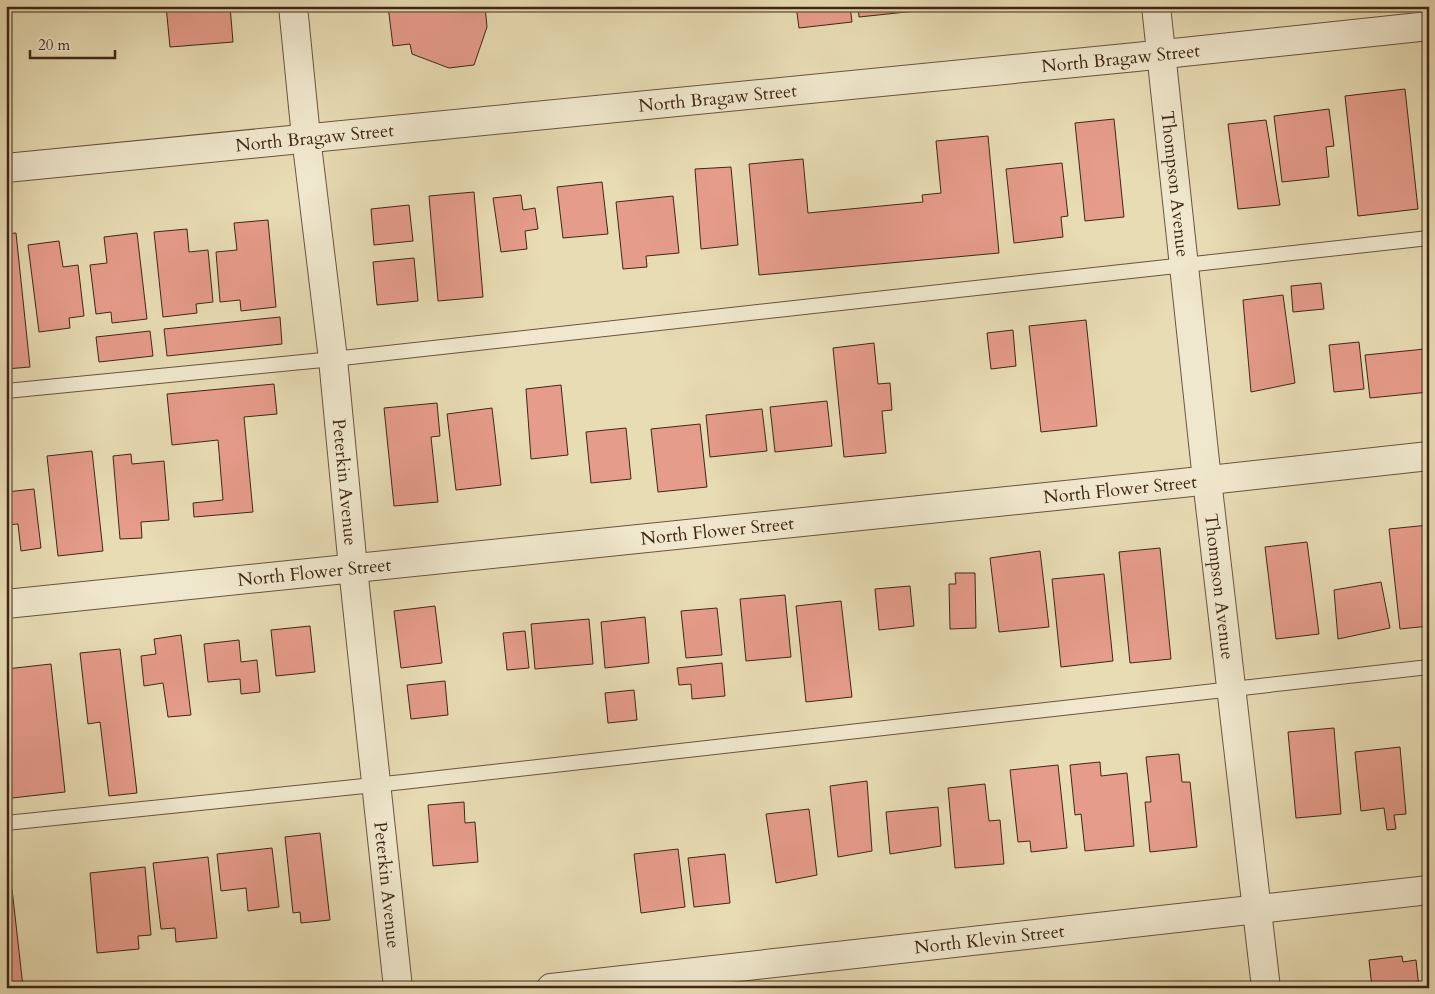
<svg xmlns="http://www.w3.org/2000/svg" width="1435" height="994" viewBox="0 0 1435 994" font-family="Cardo,serif">
<style>
.building{fill:#e69c8b;stroke:#3f2616}
.lines{fill:none;stroke-linecap:round;stroke-linejoin:round}
.service-casing{stroke:#69543e;stroke-width:16}
.minor-casing{stroke:#69543e;stroke-width:30}
.service{stroke:#f0e8ce;stroke-width:14}
.minor{stroke:#f0e8ce;stroke-width:28}
.labels{text-anchor:middle;stroke-width:4.5;stroke-linejoin:round;paint-order:stroke}
.street-label{font-size:18px;fill:#3f2616;stroke:#f0e8ce}
</style>
<rect width="100%" height="100%" fill="#e8dcb4"/>
<filter id="stains"><feTurbulence type="fractalNoise" baseFrequency=".004" numOctaves="4"/><feColorMatrix values="0 0 0 0 .2 0 0 0 0 .09 0 0 0 0 .02 0 0 0 .5 -.17"/></filter>
<radialGradient id="worn" r=".72"><stop offset=".6" stop-color="#630" stop-opacity="0"/><stop offset="1" stop-color="#630" stop-opacity=".3"/></radialGradient>
<g class="building">
<path d="M 166,6 L 230,6 L 233,42 L 170,47 Z"/>
<path d="M 388,6 L 485,6 L 487,27 L 474,65 L 449,68 L 412,54 L 410,44 L 393,46 Z"/>
<path d="M 796,6 L 850,6 L 852,22 L 799,28 Z"/>
<path d="M 858,6 L 915,6 L 916,11 L 859,17 Z"/>
<path d="M 1405,89 L 1418,209 L 1358,216 L 1345,96 Z"/>
<path d="M 1329,109 L 1334,146 L 1326,147 L 1329,177 L 1282,182 L 1274,116 Z"/>
<path d="M 1114,119 L 1124,217 L 1085,221 L 1075,123 Z"/>
<path d="M 1266,120 L 1280,205 L 1238,209 L 1228,124 Z"/>
<path d="M 988,136 L 999,253 L 759,275 L 749,164 L 803,159 L 808,213 L 923,202 L 922,195 L 941,193 L 936,141 Z"/>
<path d="M 1062,163 L 1068,216 L 1061,217 L 1063,237 L 1014,243 L 1006,169 Z"/>
<path d="M 731,167 L 738,245 L 701,249 L 695,169 Z"/>
<path d="M 602,182 L 608,234 L 563,238 L 557,187 Z"/>
<path d="M 474,192 L 483,297 L 438,301 L 429,196 Z"/>
<path d="M 521,195 L 523,210 L 535,208 L 538,229 L 525,231 L 527,249 L 501,252 L 493,198 Z"/>
<path d="M 673,196 L 679,253 L 646,256 L 647,267 L 623,269 L 616,202 Z"/>
<path d="M 409,205 L 413,241 L 374,245 L 371,209 Z"/>
<path d="M 268,220 L 276,307 L 241,311 L 240,300 L 220,302 L 216,252 L 237,250 L 234,223 Z"/>
<path d="M 187,229 L 189,252 L 208,250 L 213,302 L 196,304 L 197,313 L 163,317 L 154,232 Z"/>
<path d="M 16,233 L 30,367 L 6,369 L 6,234 Z"/>
<path d="M 137,233 L 147,319 L 112,323 L 111,312 L 96,314 L 90,265 L 107,263 L 104,237 Z"/>
<path d="M 59,241 L 63,267 L 78,265 L 84,316 L 69,318 L 70,328 L 39,332 L 28,245 Z"/>
<path d="M 414,258 L 418,301 L 377,305 L 373,262 Z"/>
<path d="M 1321,283 L 1324,309 L 1293,312 L 1291,286 Z"/>
<path d="M 1283,295 L 1295,383 L 1251,392 L 1243,300 Z"/>
<path d="M 280,317 L 282,344 L 167,356 L 164,329 Z"/>
<path d="M 1086,320 L 1097,426 L 1041,432 L 1029,326 Z"/>
<path d="M 1013,330 L 1016,366 L 991,369 L 987,333 Z"/>
<path d="M 150,331 L 153,356 L 99,362 L 96,337 Z"/>
<path d="M 1359,342 L 1364,389 L 1334,392 L 1329,345 Z"/>
<path d="M 874,343 L 878,384 L 890,383 L 892,410 L 882,411 L 886,453 L 844,457 L 833,348 Z"/>
<path d="M 1425,349 L 1429,392 L 1370,398 L 1365,355 Z"/>
<path d="M 274,384 L 277,414 L 244,417 L 253,512 L 194,517 L 193,503 L 223,500 L 218,440 L 172,445 L 167,394 Z"/>
<path d="M 561,385 L 568,455 L 531,459 L 526,389 Z"/>
<path d="M 827,401 L 832,446 L 775,452 L 770,407 Z"/>
<path d="M 437,403 L 440,436 L 431,437 L 438,502 L 394,506 L 384,408 Z"/>
<path d="M 492,408 L 501,485 L 456,490 L 447,414 Z"/>
<path d="M 762,409 L 767,451 L 710,457 L 706,415 Z"/>
<path d="M 700,424 L 707,487 L 658,492 L 651,429 Z"/>
<path d="M 626,428 L 631,479 L 591,483 L 586,432 Z"/>
<path d="M 92,451 L 103,551 L 58,556 L 47,456 Z"/>
<path d="M 131,454 L 132,464 L 164,461 L 169,520 L 141,522 L 142,538 L 120,539 L 113,456 Z"/>
<path d="M 34,489 L 41,548 L 21,551 L 18,524 L 6,525 L 6,492 Z"/>
<path d="M 1429,525 L 1429,626 L 1400,629 L 1389,529 Z"/>
<path d="M 1307,542 L 1319,634 L 1276,639 L 1265,547 Z"/>
<path d="M 1160,548 L 1171,659 L 1130,663 L 1119,552 Z"/>
<path d="M 1040,551 L 1049,627 L 999,632 L 990,558 Z"/>
<path d="M 955,573 L 975,573 L 976,628 L 950,629 L 949,584 L 956,584 Z"/>
<path d="M 1104,574 L 1113,661 L 1061,667 L 1052,579 Z"/>
<path d="M 1381,582 L 1390,628 L 1338,639 L 1334,590 Z"/>
<path d="M 910,586 L 914,626 L 879,630 L 875,589 Z"/>
<path d="M 785,595 L 791,657 L 746,661 L 740,599 Z"/>
<path d="M 841,601 L 852,697 L 806,702 L 796,606 Z"/>
<path d="M 435,606 L 442,663 L 401,668 L 394,611 Z"/>
<path d="M 717,608 L 722,655 L 686,658 L 681,611 Z"/>
<path d="M 645,617 L 649,663 L 605,668 L 601,622 Z"/>
<path d="M 589,619 L 593,664 L 535,669 L 531,624 Z"/>
<path d="M 310,626 L 315,672 L 276,676 L 271,630 Z"/>
<path d="M 525,631 L 529,668 L 507,670 L 503,633 Z"/>
<path d="M 181,635 L 191,715 L 168,717 L 163,683 L 144,686 L 141,656 L 156,654 L 154,639 Z"/>
<path d="M 239,640 L 241,662 L 257,660 L 260,692 L 241,694 L 240,679 L 208,682 L 204,644 Z"/>
<path d="M 120,649 L 137,793 L 109,796 L 100,722 L 88,724 L 80,653 Z"/>
<path d="M 722,663 L 725,696 L 692,699 L 691,684 L 679,685 L 677,668 Z"/>
<path d="M 51,664 L 65,792 L 12,798 L 6,745 L 6,669 Z"/>
<path d="M 445,681 L 448,715 L 411,719 L 407,685 Z"/>
<path d="M 634,690 L 637,720 L 608,723 L 605,693 Z"/>
<path d="M 1334,728 L 1341,814 L 1296,818 L 1288,732 Z"/>
<path d="M 1400,747 L 1406,814 L 1394,815 L 1396,829 L 1387,830 L 1384,808 L 1361,811 L 1355,752 Z"/>
<path d="M 1179,754 L 1182,782 L 1190,782 L 1197,847 L 1150,852 L 1145,802 L 1151,802 L 1146,757 Z"/>
<path d="M 1100,762 L 1101,776 L 1127,773 L 1134,846 L 1085,851 L 1081,814 L 1075,815 L 1070,765 Z"/>
<path d="M 1058,765 L 1067,848 L 1031,852 L 1030,841 L 1018,842 L 1010,770 Z"/>
<path d="M 1426,778 L 1429,778 L 1429,800 L 1428,801 Z"/>
<path d="M 867,781 L 872,851 L 838,857 L 830,786 Z"/>
<path d="M 985,784 L 989,821 L 1000,820 L 1004,864 L 955,868 L 948,788 Z"/>
<path d="M 464,802 L 465,823 L 475,822 L 478,862 L 433,866 L 428,805 Z"/>
<path d="M 938,807 L 941,846 L 890,854 L 886,812 Z"/>
<path d="M 809,809 L 817,875 L 776,883 L 766,814 Z"/>
<path d="M 320,833 L 330,920 L 301,923 L 300,912 L 293,913 L 285,837 Z"/>
<path d="M 272,848 L 279,907 L 248,911 L 246,888 L 221,891 L 217,854 Z"/>
<path d="M 678,849 L 685,907 L 641,913 L 634,854 Z"/>
<path d="M 725,854 L 730,903 L 694,907 L 688,858 Z"/>
<path d="M 208,857 L 217,938 L 176,942 L 175,928 L 161,929 L 153,863 Z"/>
<path d="M 145,867 L 151,935 L 138,936 L 139,949 L 97,953 L 90,873 Z"/>
<path d="M 6,889 L 12,889 L 23,987 L 6,988 Z"/>
<path d="M 1402,956 L 1403,962 L 1416,960 L 1419,988 L 1372,988 L 1369,960 Z"/>
</g>
<g class="lines">
<g class="service-casing">
<g id="service">
<path d="M 6,391 L 333,359 L 1429,238"/>
<path d="M 6,823 L 403,782 L 1429,667"/>
</g>
</g>
<g class="minor-casing">
<g id="minor">
<path id="s1" d="M 293,6 L 306,137 L 333,359 L 353,568 L 398,988"/>
<path id="s2" d="M 1156,6 L 1207,480 L 1266,988"/>
<path id="s3" d="M 6,168 L 1136,57 L 1429,26"/>
<path id="s4" d="M 6,604 L 1182,483 L 1429,456"/>
<path id="s5" d="M 551,988 L 1429,890"/>
</g>
</g>
<use href="#service" class="service"/>
<use href="#minor" class="minor"/>
</g>
<g class="labels">
<g class="street-label">
<text dy="6" stroke="none"><textPath href="#s3" startOffset="1120">North Bragaw Street</textPath></text>
<text dy="6" stroke="none"><textPath href="#s3" startOffset="715">North Bragaw Street</textPath></text>
<text dy="6" stroke="none"><textPath href="#s3" startOffset="310">North Bragaw Street</textPath></text>
<text dy="6" stroke="none"><textPath href="#s2" startOffset="179">Thompson Avenue</textPath></text>
<text dy="6" stroke="none"><textPath href="#s1" startOffset="479">Peterkin Avenue</textPath></text>
<text dy="6" stroke="none"><textPath href="#s4" startOffset="1120">North Flower Street</textPath></text>
<text dy="6" stroke="none"><textPath href="#s4" startOffset="715">North Flower Street</textPath></text>
<text dy="6" stroke="none"><textPath href="#s4" startOffset="310">North Flower Street</textPath></text>
<text dy="6" stroke="none"><textPath href="#s2" startOffset="584">Thompson Avenue</textPath></text>
<text dy="6" stroke="none"><textPath href="#s1" startOffset="884">Peterkin Avenue</textPath></text>
<text dy="6" stroke="none"><textPath href="#s5" startOffset="441">North Klevin Street</textPath></text>
</g>
</g>
<rect width="1435" height="994" fill="none" stroke="#e8dcb4" stroke-width="25"/>
<rect x="8" y="8" width="1420" height="979" fill="none" stroke="#3f2616" stroke-width="2.5"/>
<rect x="12" y="12" width="1410" height="969" fill="none" stroke="#3f2616"/>
<path d="M30 50v8h85v-8" fill="none" stroke="#3f2616" stroke-width="2.5"/>
<text x="38" y="50" font-size="15" fill="#3f2616" stroke="#f0e8ce" stroke-width="4" paint-order="stroke">20 m</text>
<rect width="100%" height="100%" filter="url(#stains)"/>
<rect width="100%" height="100%" fill="url(#worn)"/>
</svg>
